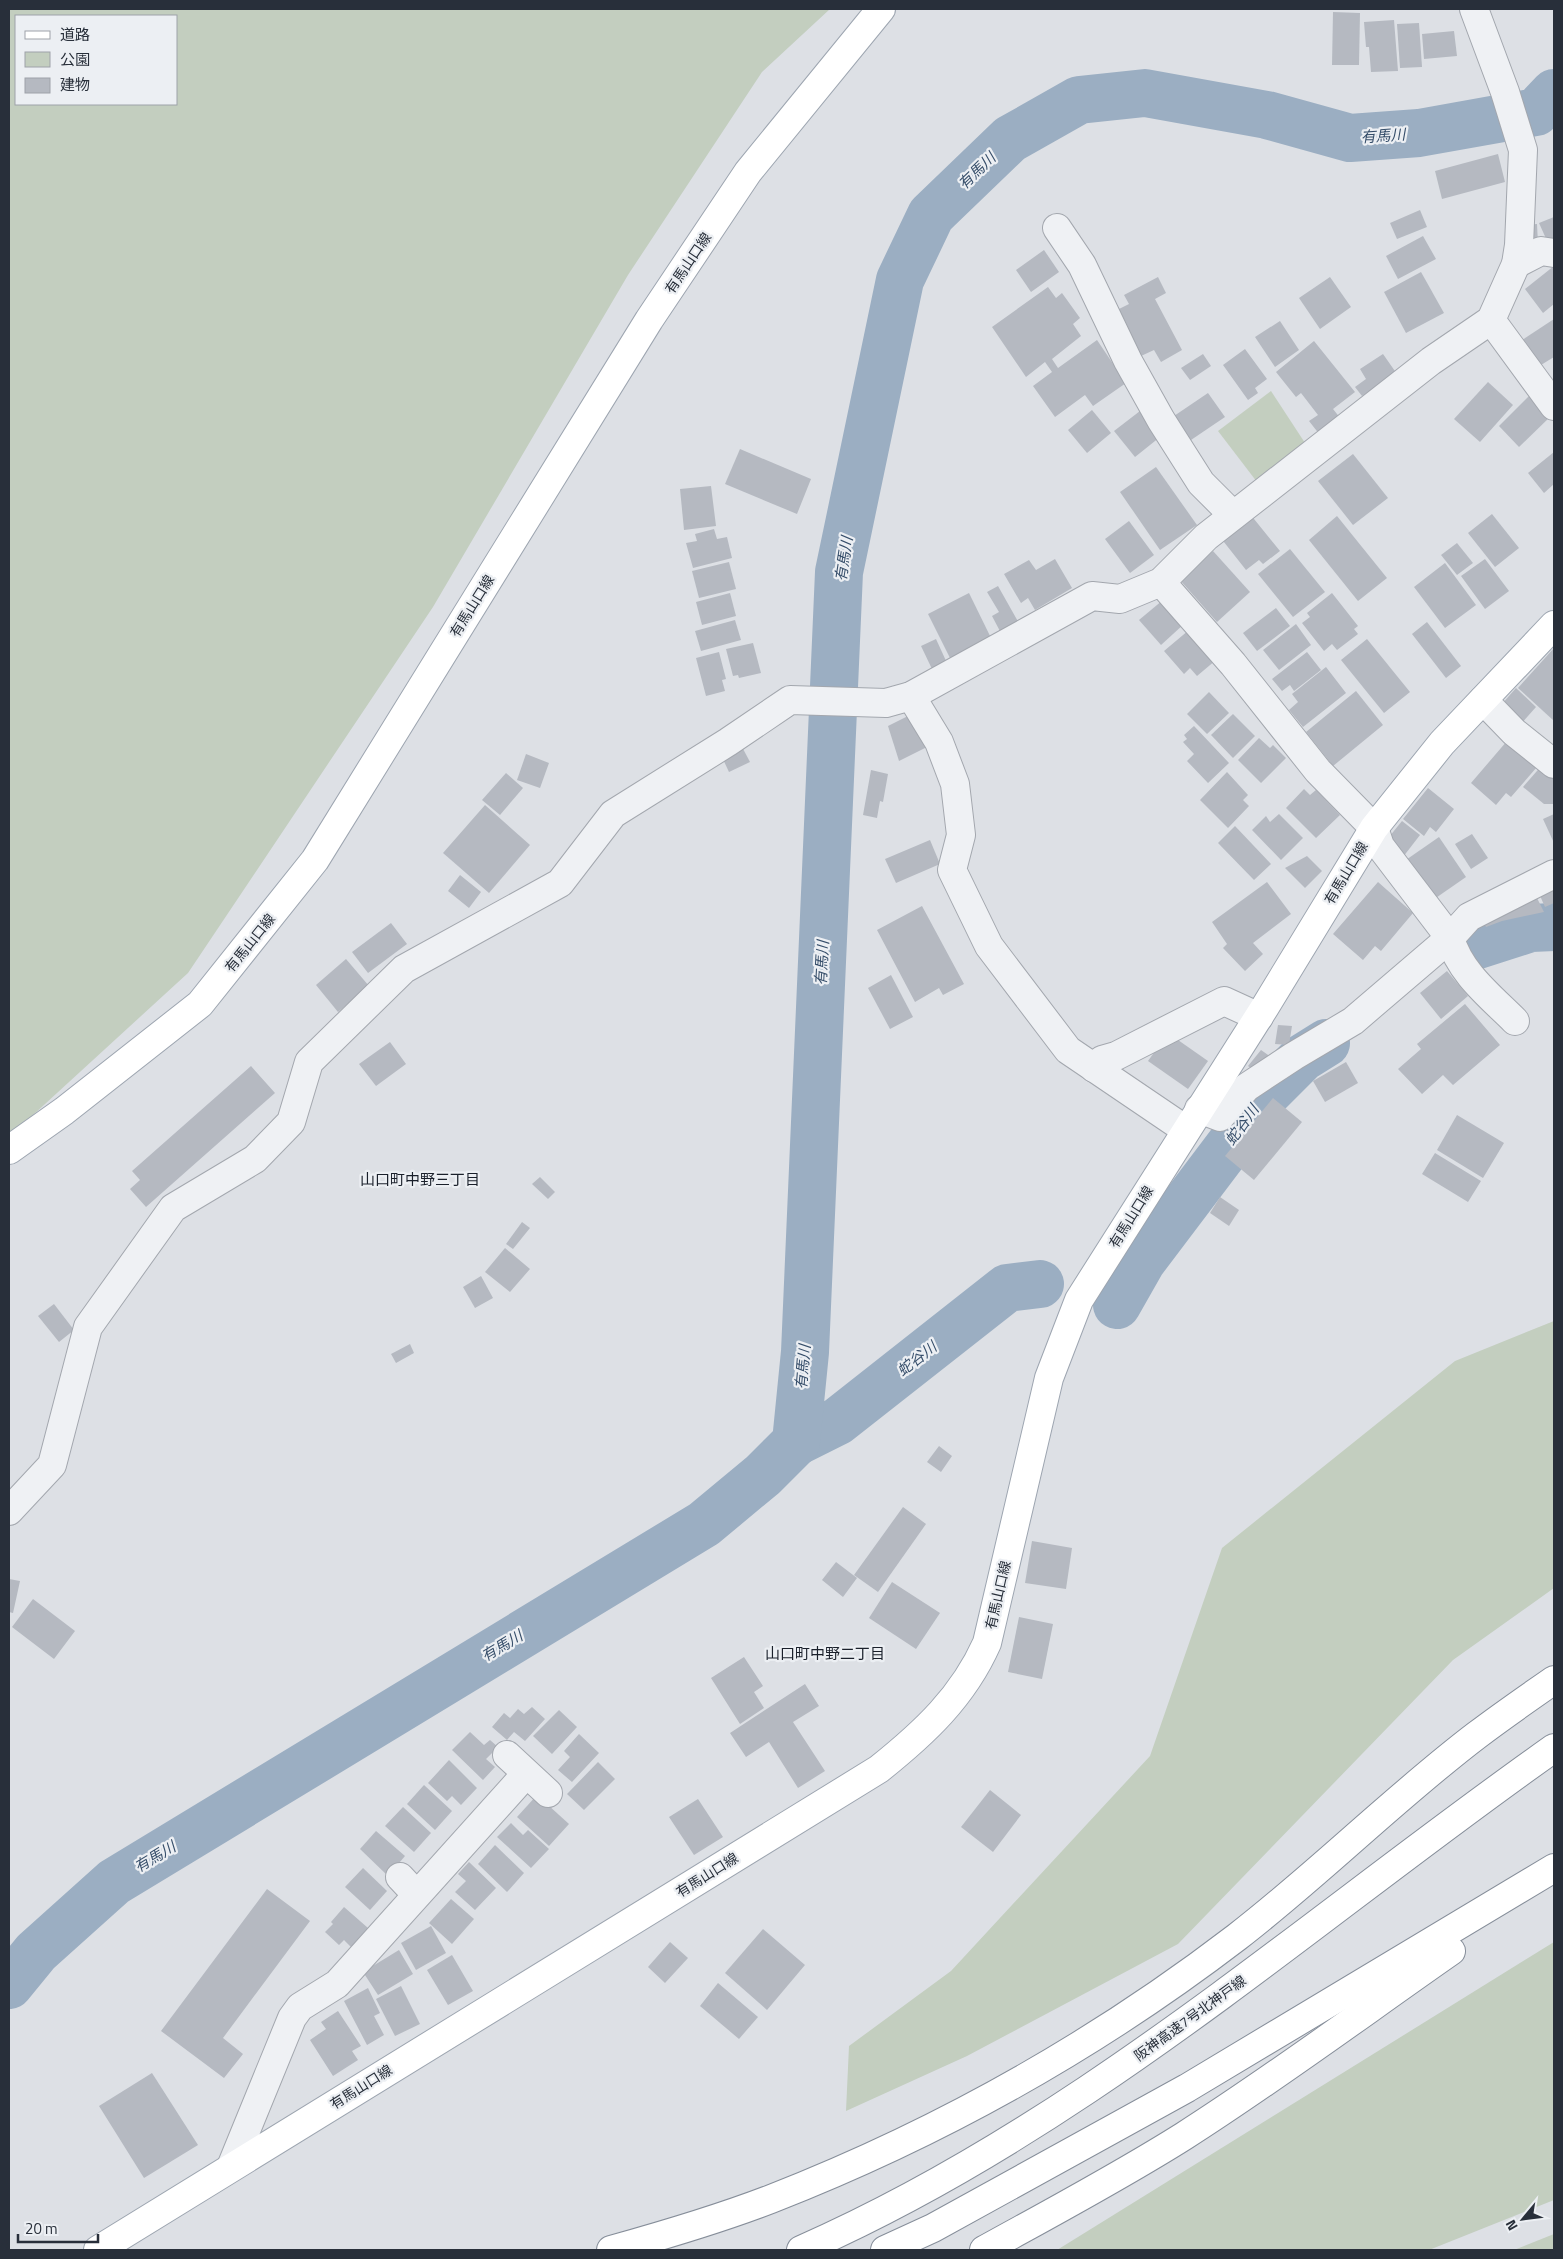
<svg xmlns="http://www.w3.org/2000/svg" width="1563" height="2259" viewBox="0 0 1563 2259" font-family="'Titillium Web','Noto Sans JP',sans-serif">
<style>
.green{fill:#c3cebf;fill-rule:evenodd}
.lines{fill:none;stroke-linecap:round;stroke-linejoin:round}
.river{stroke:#9baec2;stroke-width:48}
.building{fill:#b5b9c1}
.minor-casing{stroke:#a3a7ae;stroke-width:30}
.major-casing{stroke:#9da5b0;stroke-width:30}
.highway-casing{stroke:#868e9a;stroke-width:30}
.minor{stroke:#eff1f4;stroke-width:28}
.major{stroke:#fff;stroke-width:28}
.highway{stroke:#fff;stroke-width:28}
.labels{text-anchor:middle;stroke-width:4.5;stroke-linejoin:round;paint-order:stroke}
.street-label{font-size:14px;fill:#282f3a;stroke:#eceff3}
.water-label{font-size:15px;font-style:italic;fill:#364e6a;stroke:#eceff3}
.neighbourhood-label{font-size:15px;fill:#1a202b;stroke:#eceff3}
</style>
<rect width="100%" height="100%" fill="#dde0e5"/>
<g class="green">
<path d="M 9,9 L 830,9 L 762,72 L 628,275 L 433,607 L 188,973 L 9,1137 ZM 16,16 L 176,16 L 176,104 L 16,104 Z"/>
<path d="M 1271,391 L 1307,446 L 1257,482 L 1218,431 Z"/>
<path d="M 1554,1321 L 1554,1588 L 1453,1660 L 1178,1944 L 967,2056 L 846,2111 L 849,2046 L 951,1971 L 1150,1756 L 1222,1548 L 1455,1361 Z"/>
<path d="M 1554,1942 L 1554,2200 L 1429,2250 L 1057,2250 Z"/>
<path d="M 1554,2234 L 1554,2250 L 1514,2250 Z"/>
</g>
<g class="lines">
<g class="river">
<path d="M 1472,947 L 1531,928 L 1554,927"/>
<path d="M 1117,1305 L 1142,1261 L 1238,1134 L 1261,1099 L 1302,1058 L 1326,1043"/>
<path d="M 796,1442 L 838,1421 L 1007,1288 L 1040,1284"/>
<path d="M 9,1985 L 36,1952 L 114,1882 L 704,1524 L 763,1475 L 796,1442 L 805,1352 L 839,572 L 900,280 L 931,215 L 1010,139 L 1079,100 L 1145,93 L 1267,115 L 1350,138 L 1419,133 L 1536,112 L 1554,93"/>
</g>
</g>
<g class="building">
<path d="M 1333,12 L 1360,13 L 1359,65 L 1332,65 Z"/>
<path d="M 1394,20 L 1398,71 L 1371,72 L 1369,47 L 1366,47 L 1364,22 Z"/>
<path d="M 1419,23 L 1422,67 L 1400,68 L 1397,24 Z"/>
<path d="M 1454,31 L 1457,56 L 1424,59 L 1422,34 Z"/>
<path d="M 1498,154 L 1505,182 L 1442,199 L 1435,171 Z"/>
<path d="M 1420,210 L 1427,227 L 1397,239 L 1390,223 Z"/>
<path d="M 1554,217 L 1554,241 L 1548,243 L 1539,223 Z"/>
<path d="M 1537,224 L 1538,244 L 1525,245 L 1524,225 Z"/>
<path d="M 1423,236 L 1436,259 L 1398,279 L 1386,256 Z"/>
<path d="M 1044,250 L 1059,272 L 1031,292 L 1016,270 Z"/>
<path d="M 1554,266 L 1554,304 L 1543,313 L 1525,289 Z"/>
<path d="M 1421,272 L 1444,313 L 1406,333 L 1384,292 Z"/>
<path d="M 1158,277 L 1166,293 L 1155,299 L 1182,350 L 1161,362 L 1154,350 L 1141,356 L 1113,312 L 1129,304 L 1124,295 Z"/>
<path d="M 1330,277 L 1351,307 L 1320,329 L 1299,298 Z"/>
<path d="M 1048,287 L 1056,298 L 1062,293 L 1080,318 L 1073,324 L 1081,336 L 1052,359 L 1058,368 L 1097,340 L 1126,383 L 1093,406 L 1085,395 L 1055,417 L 1033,386 L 1052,372 L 1045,362 L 1026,377 L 992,327 Z"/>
<path d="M 1554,319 L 1554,357 L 1536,368 L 1519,342 Z"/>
<path d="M 1280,321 L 1299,350 L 1275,367 L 1255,337 Z"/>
<path d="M 1314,341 L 1355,392 L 1333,409 L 1341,419 L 1320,435 L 1309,421 L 1318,415 L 1301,393 L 1296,397 L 1276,372 Z"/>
<path d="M 1245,349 L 1267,379 L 1255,388 L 1258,393 L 1248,400 L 1223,365 Z"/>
<path d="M 1203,354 L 1211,366 L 1190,380 L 1181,368 Z"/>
<path d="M 1383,354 L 1397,374 L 1362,396 L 1355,387 L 1366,379 L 1360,369 Z"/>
<path d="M 1488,382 L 1513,405 L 1480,442 L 1454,419 Z"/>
<path d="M 1208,393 L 1225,417 L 1191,440 L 1174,416 Z"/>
<path d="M 1531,394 L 1552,415 L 1519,447 L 1499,426 Z"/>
<path d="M 1092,410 L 1111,433 L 1087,453 L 1068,430 Z"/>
<path d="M 1140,411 L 1160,437 L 1135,457 L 1114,431 Z"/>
<path d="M 740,449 L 811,479 L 797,514 L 725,484 Z"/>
<path d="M 1554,452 L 1554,484 L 1544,493 L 1528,473 Z"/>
<path d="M 1353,454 L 1388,498 L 1353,525 L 1318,481 Z"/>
<path d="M 1156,467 L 1197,525 L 1160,550 L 1120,492 Z"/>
<path d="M 711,486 L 716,526 L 684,530 L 680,489 Z"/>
<path d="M 1250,514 L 1280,551 L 1263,564 L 1259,560 L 1246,570 L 1220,537 Z"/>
<path d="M 1492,514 L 1519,548 L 1495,567 L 1468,533 Z"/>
<path d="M 1337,516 L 1387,578 L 1358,601 L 1309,540 Z"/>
<path d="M 1129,521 L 1154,555 L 1130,573 L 1105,539 Z"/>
<path d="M 714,529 L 717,539 L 727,537 L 732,558 L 693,568 L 686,543 L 697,541 L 695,534 Z"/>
<path d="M 1457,543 L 1473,563 L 1457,575 L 1441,555 Z"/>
<path d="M 1290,549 L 1325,592 L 1293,617 L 1258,574 Z"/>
<path d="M 1213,551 L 1250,592 L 1217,622 L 1180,580 Z"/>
<path d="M 1055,559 L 1072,588 L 1035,610 L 1028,598 L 1021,603 L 1004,574 L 1029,560 L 1036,570 Z"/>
<path d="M 1485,559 L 1509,591 L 1485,609 L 1461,576 Z"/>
<path d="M 729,562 L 736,589 L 699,598 L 692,571 Z"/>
<path d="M 1445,563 L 1476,605 L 1445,628 L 1414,587 Z"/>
<path d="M 998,586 L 1020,625 L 1002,635 L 992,616 L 999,612 L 987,592 Z"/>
<path d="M 730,593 L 736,616 L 702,625 L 696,602 Z"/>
<path d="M 969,593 L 993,642 L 952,662 L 928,614 Z"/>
<path d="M 1332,593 L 1358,626 L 1354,629 L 1358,634 L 1337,650 L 1332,644 L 1324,651 L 1302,623 L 1310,617 L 1307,613 Z"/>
<path d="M 1163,600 L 1184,624 L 1161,645 L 1139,620 Z"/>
<path d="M 1276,608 L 1290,626 L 1257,651 L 1243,633 Z"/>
<path d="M 735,620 L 741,640 L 701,651 L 695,631 Z"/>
<path d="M 1427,622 L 1461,666 L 1446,678 L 1412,634 Z"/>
<path d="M 1296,624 L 1311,645 L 1279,670 L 1263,650 Z"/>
<path d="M 1189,630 L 1216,660 L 1197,676 L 1190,668 L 1184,674 L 1164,651 Z"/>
<path d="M 936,639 L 947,663 L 932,669 L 921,646 Z"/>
<path d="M 1367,639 L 1410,692 L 1384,713 L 1341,660 Z"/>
<path d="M 753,643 L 761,673 L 739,678 L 738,675 L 733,676 L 726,649 Z"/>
<path d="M 1554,648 L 1554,721 L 1518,688 Z"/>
<path d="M 719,652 L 726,679 L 722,680 L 725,691 L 706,696 L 696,658 Z"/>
<path d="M 1307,652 L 1321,670 L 1294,691 L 1290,685 L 1282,691 L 1272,679 Z"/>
<path d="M 1326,667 L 1346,693 L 1303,727 L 1289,710 L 1298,702 L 1292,694 Z"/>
<path d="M 1516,688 L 1536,707 L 1521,724 L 1501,705 Z"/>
<path d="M 1356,691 L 1383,725 L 1333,766 L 1306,732 Z"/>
<path d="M 1209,692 L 1229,713 L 1207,734 L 1187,714 Z"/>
<path d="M 916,712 L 931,745 L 899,761 L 888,726 Z"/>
<path d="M 1233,714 L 1255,736 L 1233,758 L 1211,735 Z"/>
<path d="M 1194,726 L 1229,763 L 1208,783 L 1187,761 L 1194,754 L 1183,742 L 1187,739 L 1184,735 Z"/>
<path d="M 1513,734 L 1543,760 L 1511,797 L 1506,793 L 1496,805 L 1471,783 Z"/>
<path d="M 1259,738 L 1270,748 L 1273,745 L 1286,758 L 1261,783 L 1238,760 Z"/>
<path d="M 741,745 L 750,762 L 729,772 L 721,755 Z"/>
<path d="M 526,754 L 549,763 L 540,788 L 517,780 Z"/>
<path d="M 1544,763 L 1554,772 L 1554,804 L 1544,804 L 1523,787 Z"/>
<path d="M 871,770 L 888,774 L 883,802 L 880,801 L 877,818 L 863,815 Z"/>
<path d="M 1227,772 L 1248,795 L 1243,800 L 1249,806 L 1228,828 L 1200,800 Z"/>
<path d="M 506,773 L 523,788 L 500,815 L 482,800 Z"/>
<path d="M 1428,788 L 1454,809 L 1436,832 L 1430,827 L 1424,836 L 1403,819 Z"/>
<path d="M 1304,789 L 1310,795 L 1316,790 L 1340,815 L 1316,838 L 1286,808 Z"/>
<path d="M 485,805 L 530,845 L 489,893 L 443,853 Z"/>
<path d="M 1279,814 L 1303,838 L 1281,860 L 1252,830 L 1266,816 L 1270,822 Z"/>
<path d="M 1554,814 L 1554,843 L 1543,819 Z"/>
<path d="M 1402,821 L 1420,835 L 1403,857 L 1385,842 Z"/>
<path d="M 1235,826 L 1271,864 L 1254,880 L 1218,843 Z"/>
<path d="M 1472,834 L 1488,858 L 1471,869 L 1455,844 Z"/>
<path d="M 1439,837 L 1466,877 L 1430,902 L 1403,862 Z"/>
<path d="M 930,840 L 940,864 L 896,883 L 885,859 Z"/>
<path d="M 1307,856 L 1322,871 L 1305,888 L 1285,868 Z"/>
<path d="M 460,875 L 481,892 L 469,908 L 448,891 Z"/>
<path d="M 1554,881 L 1554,903 L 1545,907 L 1537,889 Z"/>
<path d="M 1267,882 L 1291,914 L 1253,943 L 1263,954 L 1245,971 L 1223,948 L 1227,944 L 1212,922 Z"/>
<path d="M 1378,882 L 1413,913 L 1381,951 L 1375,946 L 1363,960 L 1333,934 Z"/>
<path d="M 1533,890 L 1544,912 L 1502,921 L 1486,927 L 1481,917 Z"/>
<path d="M 922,906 L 964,984 L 943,995 L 939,988 L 915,1002 L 877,930 Z"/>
<path d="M 391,923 L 407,944 L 368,973 L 352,952 Z"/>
<path d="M 346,959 L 369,986 L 338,1012 L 316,985 Z"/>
<path d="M 1447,971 L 1468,996 L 1441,1019 L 1420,993 Z"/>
<path d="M 891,975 L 913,1017 L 890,1029 L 868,988 Z"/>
<path d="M 1465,1004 L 1500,1045 L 1453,1085 L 1443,1075 L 1422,1094 L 1398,1069 L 1421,1049 L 1417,1044 Z"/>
<path d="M 1278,1025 L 1292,1026 L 1289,1045 L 1275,1044 Z"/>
<path d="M 1168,1033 L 1208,1061 L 1188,1089 L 1148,1061 Z"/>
<path d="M 390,1042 L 406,1064 L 376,1086 L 359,1064 Z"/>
<path d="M 1261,1050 L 1271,1057 L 1258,1074 L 1248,1066 Z"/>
<path d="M 1346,1062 L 1358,1083 L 1325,1102 L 1313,1081 Z"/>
<path d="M 251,1066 L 275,1093 L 146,1207 L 130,1189 L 140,1180 L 132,1171 Z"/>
<path d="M 1273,1098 L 1302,1122 L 1254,1180 L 1225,1156 Z"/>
<path d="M 1457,1115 L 1504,1143 L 1483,1178 L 1437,1150 Z"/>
<path d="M 1435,1153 L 1481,1181 L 1468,1202 L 1422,1174 Z"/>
<path d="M 540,1177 L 555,1192 L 548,1199 L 532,1184 Z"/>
<path d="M 1220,1197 L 1239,1210 L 1229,1226 L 1210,1213 Z"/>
<path d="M 522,1222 L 530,1228 L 513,1249 L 506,1244 Z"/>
<path d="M 505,1248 L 530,1269 L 510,1292 L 485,1272 Z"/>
<path d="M 481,1276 L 493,1298 L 475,1308 L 463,1287 Z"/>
<path d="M 54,1304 L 74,1330 L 59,1342 L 38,1316 Z"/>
<path d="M 410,1344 L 414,1353 L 396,1363 L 391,1354 Z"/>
<path d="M 939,1446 L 952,1456 L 941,1472 L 927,1462 Z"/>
<path d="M 903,1507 L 926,1524 L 878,1592 L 854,1575 Z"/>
<path d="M 1032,1541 L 1072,1548 L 1066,1589 L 1025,1583 Z"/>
<path d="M 836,1562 L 857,1578 L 843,1597 L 822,1580 Z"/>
<path d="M 9,1579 L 20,1581 L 13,1613 L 9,1612 Z"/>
<path d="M 892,1582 L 940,1613 L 916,1649 L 869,1618 Z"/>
<path d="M 33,1599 L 75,1631 L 54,1659 L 12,1627 Z"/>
<path d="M 1019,1617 L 1053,1624 L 1042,1679 L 1008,1672 Z"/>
<path d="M 744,1657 L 763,1686 L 754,1692 L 764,1708 L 740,1724 L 711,1678 Z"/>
<path d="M 805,1684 L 819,1706 L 793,1722 L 825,1771 L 798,1788 L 769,1742 L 746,1757 L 730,1733 Z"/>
<path d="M 532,1707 L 545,1719 L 525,1741 L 514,1732 L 507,1740 L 492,1727 L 504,1713 L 510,1718 L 518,1709 L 524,1714 Z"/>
<path d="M 559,1710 L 577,1727 L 552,1754 L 533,1736 Z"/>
<path d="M 470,1732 L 484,1745 L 490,1740 L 498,1747 L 486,1759 L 495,1767 L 483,1780 L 452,1750 Z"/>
<path d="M 579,1734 L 599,1753 L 572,1782 L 558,1770 L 570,1757 L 564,1751 Z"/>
<path d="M 449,1760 L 477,1788 L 461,1805 L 452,1796 L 447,1801 L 428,1783 Z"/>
<path d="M 598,1762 L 615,1779 L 584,1810 L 567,1794 Z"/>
<path d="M 424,1785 L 452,1811 L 435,1830 L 407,1804 Z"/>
<path d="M 990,1790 L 1021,1815 L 993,1852 L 961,1827 Z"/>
<path d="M 537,1795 L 569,1824 L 549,1846 L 517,1817 Z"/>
<path d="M 698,1799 L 723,1837 L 694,1855 L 669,1817 Z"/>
<path d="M 403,1807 L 431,1833 L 414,1852 L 385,1826 Z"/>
<path d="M 511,1823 L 523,1835 L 528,1830 L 549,1849 L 531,1868 L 497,1837 Z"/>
<path d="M 376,1831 L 405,1856 L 388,1876 L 360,1849 Z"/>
<path d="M 495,1845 L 524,1873 L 507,1892 L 478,1864 Z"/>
<path d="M 469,1862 L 496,1888 L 475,1910 L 455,1892 L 466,1881 L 458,1874 Z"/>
<path d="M 363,1868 L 387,1891 L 370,1910 L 345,1887 Z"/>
<path d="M 267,1889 L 310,1921 L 223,2038 L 243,2054 L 224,2078 L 161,2031 Z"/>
<path d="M 451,1899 L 474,1919 L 452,1944 L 429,1923 Z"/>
<path d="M 344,1907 L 368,1928 L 351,1947 L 344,1940 L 339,1945 L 325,1932 L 333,1924 L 331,1922 Z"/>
<path d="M 431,1926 L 446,1953 L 416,1970 L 401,1943 Z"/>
<path d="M 763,1929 L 805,1965 L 767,2010 L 725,1973 Z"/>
<path d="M 670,1942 L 688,1958 L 665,1983 L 648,1967 Z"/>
<path d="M 399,1950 L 413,1974 L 378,1995 L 363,1972 Z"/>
<path d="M 452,1955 L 473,1991 L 448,2005 L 427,1970 Z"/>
<path d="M 718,1983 L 758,2017 L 739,2039 L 700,2006 Z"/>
<path d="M 401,1986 L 420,2024 L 395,2036 L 376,1999 Z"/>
<path d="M 368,1988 L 380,2013 L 374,2016 L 384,2035 L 367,2045 L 344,2001 Z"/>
<path d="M 338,2011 L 361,2046 L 352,2051 L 358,2060 L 333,2076 L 310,2040 L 326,2029 L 321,2022 Z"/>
<path d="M 152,2073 L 198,2145 L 144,2178 L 99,2106 Z"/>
</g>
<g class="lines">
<g class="minor-casing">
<g id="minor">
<path d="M 1057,228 L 1082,265 L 1128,361 L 1161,420 L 1201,483 L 1233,515"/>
<path d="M 1516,264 L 1541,251 L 1554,253"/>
<path d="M 1491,320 L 1554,406"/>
<path d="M 1161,582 L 1233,664 L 1318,771 L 1374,828 L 1380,846 L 1450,938 C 1460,973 1490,996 1515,1021"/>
<path d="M 911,696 L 939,742 L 955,784 L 961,835 L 952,870 L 989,946 L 1068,1050 L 1186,1130"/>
<path d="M 1483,700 L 1514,732 L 1554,764"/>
<path d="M 1094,1068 L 1102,1060 L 1116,1056 L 1224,1001 L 1259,1017"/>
<path d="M 1199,1109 L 1220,1117 L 1247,1087 L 1294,1056 L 1353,1021 L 1450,938 L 1469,917 L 1554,874"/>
<path d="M 9,1511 L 52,1465 L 88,1327 L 173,1208 L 255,1159 L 291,1122 L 309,1062 L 404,969 L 560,883 L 613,814 L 728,742 L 790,700 L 886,703 L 911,696 L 1092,596 L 1120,599 L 1161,582 L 1206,537 L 1431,361 L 1491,320 L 1516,264 L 1519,245 L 1523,150 L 1505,92 L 1474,9"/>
<path d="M 507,1755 L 548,1793"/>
<path d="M 400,1877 L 416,1894"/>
<path d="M 231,2167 L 292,2018 L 300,2007 L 337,1984 L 526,1774"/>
</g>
</g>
<g class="major-casing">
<g id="major">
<path d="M 9,1150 L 64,1111 L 200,1004 L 315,860 L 649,320 L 748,172 L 881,9"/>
<path d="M 98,2250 L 879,1769 C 924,1733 963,1697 987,1643 L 1049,1378 L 1079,1300 L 1265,1007 L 1374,828 L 1442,743 L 1554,625"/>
</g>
</g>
<g class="highway-casing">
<g id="highway">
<path d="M 611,2250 C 665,2235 719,2219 771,2199 C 937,2134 1096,2045 1237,1937 C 1320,1873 1394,1798 1477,1735 C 1502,1716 1528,1698 1554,1680"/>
<path d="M 801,2250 C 1081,2127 1307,1922 1554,1748"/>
<path d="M 885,2250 L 933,2228 L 1187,2088 L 1554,1868"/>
<path d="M 984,2250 C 1051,2213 1119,2177 1184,2136 C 1275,2078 1362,2013 1451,1951"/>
</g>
</g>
<use href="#minor" class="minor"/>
<use href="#major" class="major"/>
<use href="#highway" class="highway"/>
</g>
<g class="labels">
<g class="street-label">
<text transform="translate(688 263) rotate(-56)" y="5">有馬山口線</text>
<text transform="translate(472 606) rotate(-58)" y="5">有馬山口線</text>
<text transform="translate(1346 873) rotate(-59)" y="5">有馬山口線</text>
<text transform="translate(250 943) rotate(-51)" y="5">有馬山口線</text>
<text transform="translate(1131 1217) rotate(-58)" y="5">有馬山口線</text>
<text transform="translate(998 1595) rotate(-77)" y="5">有馬山口線</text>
<text transform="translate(707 1875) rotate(-32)" y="5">有馬山口線</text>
<text transform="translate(1190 2018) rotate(-36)" y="5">阪神高速7号北神戸線</text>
<text transform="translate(361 2087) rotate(-32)" y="5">有馬山口線</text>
</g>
<g class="water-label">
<text transform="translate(1383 136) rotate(-4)" y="5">有馬川</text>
<text transform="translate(977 171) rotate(-44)" y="5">有馬川</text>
<text transform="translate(844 559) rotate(-81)" y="5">有馬川</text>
<text transform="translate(822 963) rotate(-87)" y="5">有馬川</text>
<text transform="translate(1242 1125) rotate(-54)" y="5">蛇谷川</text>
<text transform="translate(917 1359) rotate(-38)" y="5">蛇谷川</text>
<text transform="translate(803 1367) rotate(-85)" y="5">有馬川</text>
<text transform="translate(502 1646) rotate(-31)" y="5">有馬川</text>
<text transform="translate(155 1857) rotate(-31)" y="5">有馬川</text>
</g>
<g class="neighbourhood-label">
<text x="420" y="1185">山口町中野三丁目</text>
<text x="825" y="1659">山口町中野二丁目</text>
</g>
</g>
<rect width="1563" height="2259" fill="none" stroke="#282f3a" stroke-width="20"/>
<rect x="15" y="15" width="162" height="90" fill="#eceff3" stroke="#9ea2a9"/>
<rect x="25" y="31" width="25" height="8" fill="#ffffff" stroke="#9ea2a9"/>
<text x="60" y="40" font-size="15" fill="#282f3a">道路</text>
<rect x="25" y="52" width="25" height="15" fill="#c3cebf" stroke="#9ea2a9"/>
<text x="60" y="65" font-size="15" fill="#282f3a">公園</text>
<rect x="25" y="78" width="25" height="15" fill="#b5b9c1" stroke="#9ea2a9"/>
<text x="60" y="90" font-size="15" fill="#282f3a">建物</text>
<g transform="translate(1523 2219) rotate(241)" stroke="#eceff3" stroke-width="4" paint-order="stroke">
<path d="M0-4L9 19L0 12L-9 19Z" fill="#282f3a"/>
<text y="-8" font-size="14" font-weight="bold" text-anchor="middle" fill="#282f3a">N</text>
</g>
<path d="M18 2234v8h80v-8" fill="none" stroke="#282f3a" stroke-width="2.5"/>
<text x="25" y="2234" font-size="15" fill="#282f3a" stroke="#eceff3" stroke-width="4" paint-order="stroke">20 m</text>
</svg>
